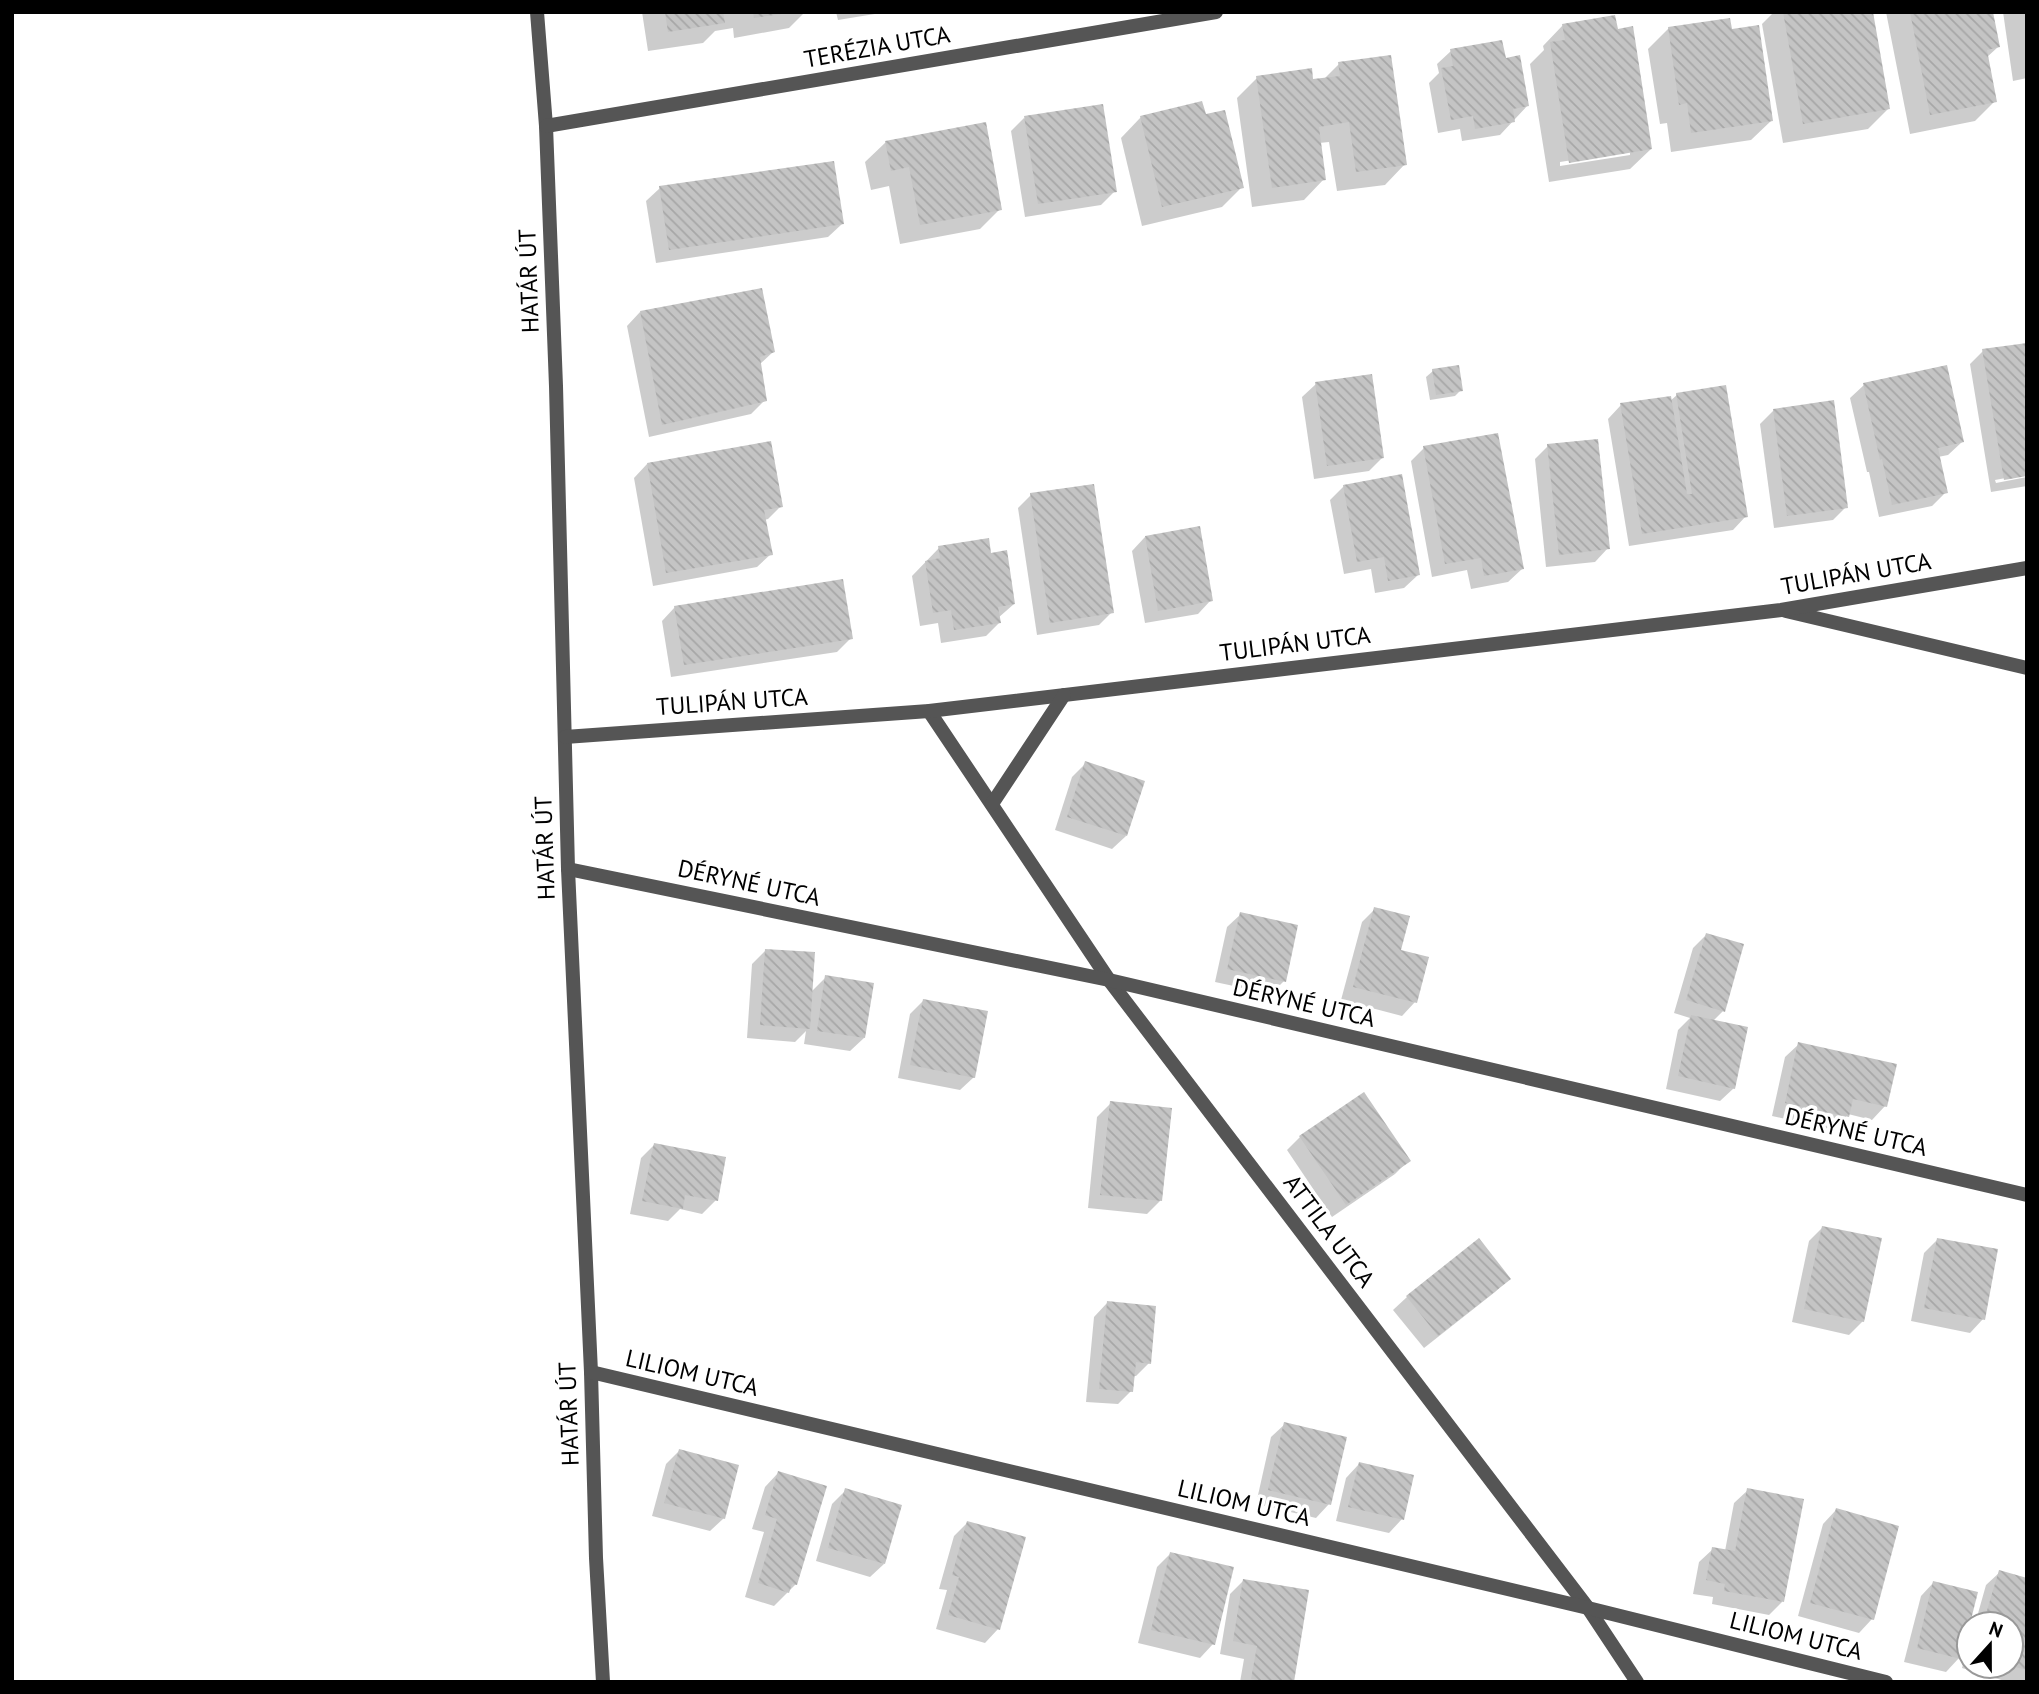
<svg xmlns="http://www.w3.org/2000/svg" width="2039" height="1694" viewBox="0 0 2039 1694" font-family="'PT Sans',sans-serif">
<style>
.shadow{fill:#0003;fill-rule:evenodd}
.building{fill:url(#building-back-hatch)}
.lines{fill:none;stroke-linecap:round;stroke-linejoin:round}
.minor{stroke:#555;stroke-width:14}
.labels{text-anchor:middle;stroke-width:7;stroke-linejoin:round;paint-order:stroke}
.street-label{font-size:24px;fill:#000;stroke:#fff}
</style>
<defs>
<pattern id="building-back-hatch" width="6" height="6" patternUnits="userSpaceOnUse" patternTransform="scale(1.75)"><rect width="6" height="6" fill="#c4c4c4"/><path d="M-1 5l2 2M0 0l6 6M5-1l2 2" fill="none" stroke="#a7a7a7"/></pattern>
</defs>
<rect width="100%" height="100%" fill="#fff"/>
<g class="shadow">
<path d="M 642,12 L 805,12 L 789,28 L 734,38 L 733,28 L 715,31 L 703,43 L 648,51 Z"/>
<path d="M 836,12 L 887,12 L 838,20 Z"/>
<path d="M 1774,12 L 1871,12 L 1888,109 L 1868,129 L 1783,143 L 1762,24 Z"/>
<path d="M 1886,12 L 1991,12 L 1998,47 L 1986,58 L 1995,101 L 1975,121 L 1910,134 Z"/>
<path d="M 2003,12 L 2027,12 L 2027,78 L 2013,81 Z"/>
<path d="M 1563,25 L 1651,149 L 1630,169 L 1549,182 L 1530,64 L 1544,50 L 1543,46 ZM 1630,151 L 1630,155 L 1560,166 L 1560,162 Z"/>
<path d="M 1669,28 L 1731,31 L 1772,120 L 1751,140 L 1671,152 L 1667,123 L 1660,124 L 1648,49 Z"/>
<path d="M 1451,51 L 1504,60 L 1528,105 L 1500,135 L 1462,141 L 1460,129 L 1438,133 L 1429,83 L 1439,73 L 1437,64 Z"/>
<path d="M 1339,64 L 1405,164 L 1385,185 L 1337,191 L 1329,142 L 1319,143 L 1324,179 L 1304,200 L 1252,207 L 1237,98 L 1257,78 L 1312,81 L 1323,80 Z"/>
<path d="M 1204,116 L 1242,187 L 1222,207 L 1142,226 L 1121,138 L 1141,117 Z"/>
<path d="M 1024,118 L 1115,191 L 1101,205 L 1025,217 L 1011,131 Z"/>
<path d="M 886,142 L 1000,209 L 980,229 L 900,244 L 889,186 L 871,190 L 865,162 Z"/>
<path d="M 660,188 L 842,224 L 828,237 L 656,263 L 646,201 Z"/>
<path d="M 640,312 L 773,352 L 759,365 L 765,400 L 751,414 L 649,437 L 627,326 Z"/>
<path d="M 1983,351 L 2027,474 L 1995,480 L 1996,483 L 2027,477 L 2027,486 L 1991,492 L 1970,364 Z"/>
<path d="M 1433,371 L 1461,390 L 1455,396 L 1430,400 L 1426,377 Z"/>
<path d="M 1316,384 L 1383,457 L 1369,471 L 1314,479 L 1302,397 Z"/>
<path d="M 1864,385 L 1962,442 L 1948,455 L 1938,457 L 1946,492 L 1932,506 L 1879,517 L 1869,472 L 1867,472 L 1850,398 Z"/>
<path d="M 1677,395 L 1746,516 L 1733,530 L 1629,546 L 1608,419 L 1621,405 L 1670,401 Z"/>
<path d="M 1774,410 L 1846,507 L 1833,520 L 1774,528 L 1760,424 Z"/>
<path d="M 1548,446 L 1608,548 L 1595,562 L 1546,567 L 1535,459 Z"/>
<path d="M 1424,448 L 1522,569 L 1508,582 L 1471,589 L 1467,570 L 1432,577 L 1411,461 Z"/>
<path d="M 647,464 L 781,506 L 768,519 L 764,520 L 771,554 L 757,567 L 653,586 L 634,478 Z"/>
<path d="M 1344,486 L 1418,575 L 1404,588 L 1375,593 L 1371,569 L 1344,574 L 1330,500 Z"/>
<path d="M 1031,495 L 1112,612 L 1099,625 L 1037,635 L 1018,508 Z"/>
<path d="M 1145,537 L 1211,600 L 1198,614 L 1145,623 L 1132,551 Z"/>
<path d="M 939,548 L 990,555 L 1014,604 L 998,618 L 999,623 L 986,636 L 941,643 L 938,623 L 920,626 L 912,576 Z"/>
<path d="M 675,607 L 851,638 L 837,652 L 671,677 L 662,621 Z"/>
<path d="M 1086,763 L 1126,836 L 1112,849 L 1055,830 L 1072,777 Z"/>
<path d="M 1375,909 L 1399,951 L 1415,1002 L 1402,1016 L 1341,1000 L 1362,922 Z"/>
<path d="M 1241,914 L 1284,981 L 1271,994 L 1215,982 L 1227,927 Z"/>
<path d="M 1706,935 L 1723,1011 L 1713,1021 L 1734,1088 L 1720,1101 L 1666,1089 L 1678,1030 L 1690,1018 L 1674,1013 L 1693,948 Z"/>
<path d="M 766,950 L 811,992 L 826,977 L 864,1038 L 850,1051 L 804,1044 L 806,1031 L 795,1042 L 747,1038 L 752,964 Z"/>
<path d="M 924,1000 L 974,1077 L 960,1090 L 898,1078 L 910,1014 Z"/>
<path d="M 1799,1044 L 1885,1106 L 1872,1120 L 1848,1114 L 1834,1130 L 1772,1116 L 1785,1057 Z"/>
<path d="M 1111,1103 L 1160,1201 L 1147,1214 L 1088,1208 L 1097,1117 Z"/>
<path d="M 1300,1137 L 1408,1161 L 1395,1174 L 1332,1217 L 1287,1150 Z"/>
<path d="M 654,1145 L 716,1200 L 702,1214 L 680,1209 L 668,1221 L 630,1214 L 641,1158 Z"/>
<path d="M 1822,1228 L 1863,1321 L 1849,1335 L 1792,1322 L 1809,1241 Z"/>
<path d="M 1938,1239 L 1983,1319 L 1970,1333 L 1911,1321 L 1924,1253 Z"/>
<path d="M 1479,1240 L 1509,1279 L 1495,1292 L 1424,1348 L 1393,1310 L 1407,1297 Z"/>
<path d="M 1107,1303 L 1149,1363 L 1136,1376 L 1133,1376 L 1131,1391 L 1118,1404 L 1086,1402 L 1094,1317 Z"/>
<path d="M 1285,1424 L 1329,1504 L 1316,1518 L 1256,1504 L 1271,1437 Z"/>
<path d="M 679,1451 L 724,1518 L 710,1531 L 652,1516 L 666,1464 Z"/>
<path d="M 1359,1464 L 1402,1519 L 1389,1533 L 1336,1521 L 1346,1478 Z"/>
<path d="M 778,1473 L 796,1584 L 774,1606 L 745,1597 L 764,1532 L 752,1529 L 765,1487 Z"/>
<path d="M 846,1490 L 884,1564 L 870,1577 L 816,1561 L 832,1504 Z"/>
<path d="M 1748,1490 L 1782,1602 L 1769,1615 L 1712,1604 L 1713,1597 L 1693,1594 L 1699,1562 L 1713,1549 L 1725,1551 L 1734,1503 Z"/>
<path d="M 1836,1510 L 1872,1619 L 1859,1633 L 1798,1616 L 1823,1524 Z"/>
<path d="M 967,1523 L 998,1629 L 985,1643 L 936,1629 L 947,1590 L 939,1589 L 954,1536 Z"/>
<path d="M 1170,1554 L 1213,1644 L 1200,1658 L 1138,1643 L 1157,1567 Z"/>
<path d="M 2000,1572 L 2027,1579 L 2027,1679 L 2024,1682 L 2008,1682 L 1962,1668 L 1969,1643 L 1969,1666 L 2011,1666 L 2011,1624 L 1975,1624 L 1986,1585 Z"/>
<path d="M 1243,1581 L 1292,1682 L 1240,1682 L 1244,1659 L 1220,1654 L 1230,1594 Z"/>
<path d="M 1934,1582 L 1959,1658 L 1946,1672 L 1904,1662 L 1921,1596 Z"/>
</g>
<g class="building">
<path d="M 665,12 L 723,12 L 725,23 L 668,32 Z"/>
<path d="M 753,12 L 781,12 L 781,14 L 754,18 Z"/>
<path d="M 1783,12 L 1873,12 L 1890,109 L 1803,124 Z"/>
<path d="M 1910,12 L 1993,12 L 2000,47 L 1987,50 L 1997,102 L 1930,115 Z"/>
<path d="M 1615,15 L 1618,29 L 1633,26 L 1652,149 L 1569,163 L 1550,42 L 1565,40 L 1562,24 Z"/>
<path d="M 1730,18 L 1732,29 L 1759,25 L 1773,121 L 1691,133 L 1687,103 L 1679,105 L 1668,27 Z"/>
<path d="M 1502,40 L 1506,58 L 1520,55 L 1529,106 L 1513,109 L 1515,122 L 1475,129 L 1473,116 L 1451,120 L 1441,68 L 1453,66 L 1450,49 Z"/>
<path d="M 1391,55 L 1407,165 L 1356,172 L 1349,122 L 1319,127 L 1326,180 L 1272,188 L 1256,76 L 1312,68 L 1313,79 L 1340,76 L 1338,62 Z"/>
<path d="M 1202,101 L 1206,114 L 1225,110 L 1244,188 L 1162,207 L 1140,116 Z"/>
<path d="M 1103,104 L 1117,192 L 1038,204 L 1024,116 Z"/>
<path d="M 986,122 L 1002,210 L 920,225 L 909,167 L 891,171 L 885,141 Z"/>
<path d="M 834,161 L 844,224 L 669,250 L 659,186 Z"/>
<path d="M 762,288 L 775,352 L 760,357 L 767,401 L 662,425 L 640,311 Z"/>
<path d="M 2027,343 L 2027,476 L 2004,480 L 1982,349 Z"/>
<path d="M 1459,365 L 1463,391 L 1436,395 L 1432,369 Z"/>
<path d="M 1947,365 L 1964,442 L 1938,448 L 1948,493 L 1892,505 L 1882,459 L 1880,460 L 1863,383 Z"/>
<path d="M 1372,374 L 1384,458 L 1327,466 L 1315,382 Z"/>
<path d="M 1726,385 L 1748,517 L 1642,534 L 1620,403 L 1671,396 L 1687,494 L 1692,494 L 1676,393 Z"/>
<path d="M 1834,400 L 1848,508 L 1787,516 L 1773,409 Z"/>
<path d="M 1498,433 L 1524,569 L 1484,576 L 1481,558 L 1445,564 L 1423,446 Z"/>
<path d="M 1598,439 L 1610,549 L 1559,555 L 1547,444 Z"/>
<path d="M 771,441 L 783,507 L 764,510 L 773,555 L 666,573 L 647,463 Z"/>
<path d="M 1402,474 L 1420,575 L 1388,581 L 1384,557 L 1357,562 L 1343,485 Z"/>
<path d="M 1094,484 L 1114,613 L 1050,623 L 1030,493 Z"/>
<path d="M 1200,526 L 1213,601 L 1158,611 L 1145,536 Z"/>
<path d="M 989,538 L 991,553 L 1007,550 L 1015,604 L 998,607 L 1001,623 L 954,630 L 951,610 L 933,613 L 925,561 L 940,558 L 938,546 Z"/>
<path d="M 843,579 L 853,639 L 684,665 L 674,606 Z"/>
<path d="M 1085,761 L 1145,781 L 1127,836 L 1067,817 Z"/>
<path d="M 1374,907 L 1410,916 L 1401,950 L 1429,957 L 1417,1003 L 1353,987 Z"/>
<path d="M 1240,912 L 1298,925 L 1286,982 L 1227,969 Z"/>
<path d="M 1706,933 L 1744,944 L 1725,1012 L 1686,1000 Z"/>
<path d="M 765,949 L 815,952 L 810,1029 L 760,1025 Z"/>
<path d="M 825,975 L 874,983 L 865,1038 L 817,1031 Z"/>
<path d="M 923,999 L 988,1011 L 975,1078 L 910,1065 Z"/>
<path d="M 1691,1015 L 1748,1027 L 1735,1089 L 1678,1076 Z"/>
<path d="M 1798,1042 L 1897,1064 L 1887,1107 L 1853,1099 L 1849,1117 L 1785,1103 Z"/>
<path d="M 1364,1092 L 1411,1161 L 1346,1205 L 1299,1136 Z"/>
<path d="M 1110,1101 L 1172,1108 L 1162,1201 L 1100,1195 Z"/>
<path d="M 654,1143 L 726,1157 L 718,1201 L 685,1195 L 683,1209 L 642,1201 Z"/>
<path d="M 1822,1226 L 1882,1238 L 1864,1322 L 1804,1309 Z"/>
<path d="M 1479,1238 L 1511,1279 L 1438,1336 L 1406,1296 Z"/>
<path d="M 1937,1238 L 1998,1249 L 1985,1320 L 1924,1308 Z"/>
<path d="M 1107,1301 L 1156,1306 L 1151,1364 L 1136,1362 L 1133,1392 L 1099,1389 Z"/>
<path d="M 1284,1422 L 1347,1437 L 1331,1505 L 1268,1490 Z"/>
<path d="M 679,1449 L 739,1465 L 725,1519 L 664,1503 Z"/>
<path d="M 1359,1462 L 1414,1475 L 1404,1520 L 1348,1507 Z"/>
<path d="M 778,1471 L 827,1486 L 797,1585 L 792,1584 L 789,1593 L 758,1583 L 777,1519 L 765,1515 Z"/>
<path d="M 845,1488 L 902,1505 L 885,1564 L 828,1548 Z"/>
<path d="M 1747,1488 L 1804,1499 L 1784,1602 L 1724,1591 L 1725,1584 L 1706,1580 L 1712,1547 L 1735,1551 Z"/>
<path d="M 1836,1508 L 1899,1526 L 1874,1620 L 1810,1603 Z"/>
<path d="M 967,1521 L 1026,1537 L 1000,1630 L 948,1615 L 959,1577 L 952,1575 Z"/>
<path d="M 1170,1552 L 1234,1567 L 1215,1645 L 1151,1630 Z"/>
<path d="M 1999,1570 L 2027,1578 L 2027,1670 L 2011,1666 L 2011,1624 L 1983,1624 Z"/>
<path d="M 1243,1579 L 1309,1590 L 1294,1682 L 1269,1682 L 1251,1679 L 1257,1646 L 1233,1641 Z"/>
<path d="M 1933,1581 L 1978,1592 L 1961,1659 L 1917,1648 Z"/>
</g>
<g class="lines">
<g class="minor">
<path d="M 537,12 L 546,126 L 556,386 L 568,869 L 591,1372 L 596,1558 L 603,1682"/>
<path d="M 546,126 L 1216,12"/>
<path d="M 1786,611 L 2027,668"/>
<path d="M 929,711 L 1109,980 L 1588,1608 L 1637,1682"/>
<path d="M 565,737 L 929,711 L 1781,610 L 2027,568"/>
<path d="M 992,804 L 1064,695"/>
<path d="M 568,869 L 1109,980 L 2027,1195"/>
<path d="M 591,1372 L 1588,1608 L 1886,1682"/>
</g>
</g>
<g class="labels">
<g class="street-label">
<text transform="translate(877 47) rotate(-10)" y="8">TERÉZIA UTCA</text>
<text transform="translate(529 281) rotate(-92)" y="8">HATÁR ÚT</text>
<text transform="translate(1856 574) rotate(-10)" y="8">TULIPÁN UTCA</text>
<text transform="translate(1295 644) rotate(-7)" y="8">TULIPÁN UTCA</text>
<text transform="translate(732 702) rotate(-4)" y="8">TULIPÁN UTCA</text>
<text transform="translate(545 848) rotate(-92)" y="8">HATÁR ÚT</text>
<text transform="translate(749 883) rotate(12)" y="8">DÉRYNÉ UTCA</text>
<text transform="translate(1304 1003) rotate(13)" y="8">DÉRYNÉ UTCA</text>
<text transform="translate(1856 1132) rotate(13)" y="8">DÉRYNÉ UTCA</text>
<text transform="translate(1329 1231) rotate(53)" y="8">ATTILA UTCA</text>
<text transform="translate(692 1373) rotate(13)" y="8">LILIOM UTCA</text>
<text transform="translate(569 1414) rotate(-92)" y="8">HATÁR ÚT</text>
<text transform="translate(1244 1503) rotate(13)" y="8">LILIOM UTCA</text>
<text transform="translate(1796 1636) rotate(14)" y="8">LILIOM UTCA</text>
</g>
</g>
<rect width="2039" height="1694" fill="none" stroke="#000000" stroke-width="28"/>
<g transform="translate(1990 1645) rotate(21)"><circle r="33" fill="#ffffff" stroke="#999999" stroke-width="2"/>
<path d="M0-5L12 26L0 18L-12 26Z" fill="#000000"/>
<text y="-10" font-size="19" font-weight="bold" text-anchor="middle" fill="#000000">N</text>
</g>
</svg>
